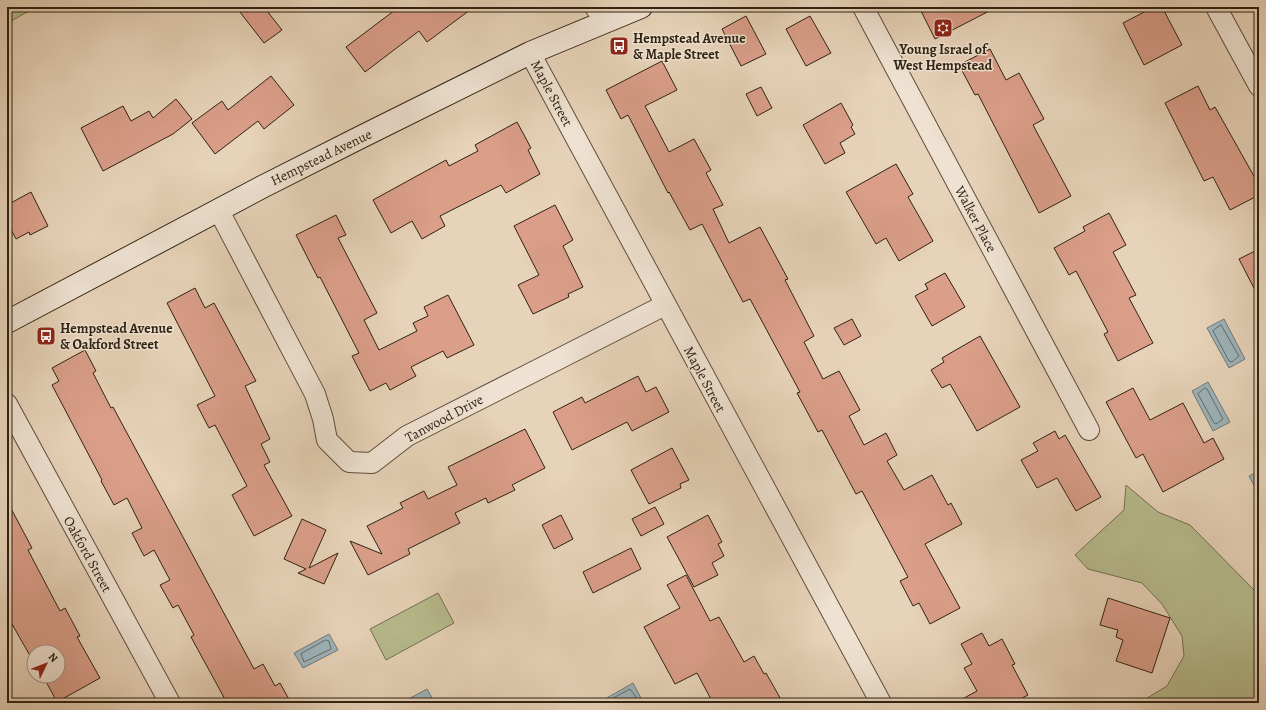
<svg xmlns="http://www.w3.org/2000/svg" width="1266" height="710" viewBox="0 0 1266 710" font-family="Alegreya,serif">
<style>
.green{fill:#b7bc8e;stroke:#736f50}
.water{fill:#9db4bb;stroke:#717a78}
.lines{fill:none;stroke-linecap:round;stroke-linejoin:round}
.shore{stroke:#666b67;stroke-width:1}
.building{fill:#da9e89;stroke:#2f2213}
.street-casing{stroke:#5d4e3c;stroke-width:22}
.secondary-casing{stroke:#2f2213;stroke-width:24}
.street{stroke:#efe2d2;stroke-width:20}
.secondary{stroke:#efe2d2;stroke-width:22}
.labels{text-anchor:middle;stroke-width:3;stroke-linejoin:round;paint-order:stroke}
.poi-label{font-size:14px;font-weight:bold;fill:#2f2213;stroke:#efe2d2;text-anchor:start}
.street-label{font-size:14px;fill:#2f2213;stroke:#efe2d2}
</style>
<rect width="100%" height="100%" fill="#e7d3b9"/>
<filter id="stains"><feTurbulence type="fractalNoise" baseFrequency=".005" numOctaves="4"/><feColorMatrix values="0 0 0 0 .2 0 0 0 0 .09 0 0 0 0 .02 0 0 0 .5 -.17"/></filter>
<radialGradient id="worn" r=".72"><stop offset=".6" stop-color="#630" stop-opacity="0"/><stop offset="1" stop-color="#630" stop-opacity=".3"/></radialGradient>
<g class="green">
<path d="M 7,7 L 36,7 L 11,21 L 7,30 Z"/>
<path d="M 1126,485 L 1158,512 L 1190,525 L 1259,595 L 1259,703 L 1139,703 L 1167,686 L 1184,656 L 1182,636 L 1162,604 L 1142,583 L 1088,569 L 1075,555 L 1124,510 Z"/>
<path d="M 438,593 L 454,623 L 386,660 L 370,629 Z"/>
</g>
<g class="water">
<path d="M 1224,319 L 1245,359 L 1229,368 L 1207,328 Z"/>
<path d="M 1208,382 L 1230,422 L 1213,431 L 1192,391 Z"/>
<path d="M 1259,471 L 1259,492 L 1258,493 L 1249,476 Z"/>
<path d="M 329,634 L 338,650 L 303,668 L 294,653 Z"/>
<path d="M 633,683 L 642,700 L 636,703 L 598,703 Z"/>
<path d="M 427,689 L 435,703 L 396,703 L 403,702 Z"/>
</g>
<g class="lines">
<g class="shore">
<path d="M 1221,325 L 1239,356 L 1232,362 L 1229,361 L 1213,331 Z"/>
<path d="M 1205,388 L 1207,389 L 1223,419 L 1216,424 L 1214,423 L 1198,394 Z"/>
<path d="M 326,640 L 329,641 L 331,649 L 304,662 L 301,654 Z"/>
<path d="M 604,703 L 630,689 L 636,697 L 635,703"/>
</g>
</g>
<g class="building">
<path d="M 236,7 L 264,7 L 282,30 L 264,43 Z"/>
<path d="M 399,7 L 474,7 L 427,42 L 419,31 L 365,72 L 346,47 Z"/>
<path d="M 919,7 L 997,7 L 935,39 Z"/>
<path d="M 1154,7 L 1162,7 L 1182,45 L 1144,65 L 1123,23 Z"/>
<path d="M 746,16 L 766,54 L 741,66 L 722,29 Z"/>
<path d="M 810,16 L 831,53 L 806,66 L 786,29 Z"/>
<path d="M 990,49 L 1006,80 L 1019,73 L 1044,119 L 1033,125 L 1071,196 L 1039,213 L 978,94 L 975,95 L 959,65 Z"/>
<path d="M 662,61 L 677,90 L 645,106 L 669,152 L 694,139 L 711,170 L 706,173 L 723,205 L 713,209 L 729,243 L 760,227 L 788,279 L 785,280 L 814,336 L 804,342 L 823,379 L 839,371 L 860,410 L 849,416 L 864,445 L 886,433 L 897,455 L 887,461 L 904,490 L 932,475 L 948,505 L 951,503 L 962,524 L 925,544 L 960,608 L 930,624 L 919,603 L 913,606 L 900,581 L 908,577 L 862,491 L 856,494 L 822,430 L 818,432 L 797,393 L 800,392 L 750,299 L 743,302 L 702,224 L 690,230 L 669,192 L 668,193 L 628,115 L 621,119 L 606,90 Z"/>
<path d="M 271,76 L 294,105 L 264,129 L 258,121 L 215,154 L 192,123 L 222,101 L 228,110 Z"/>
<path d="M 1198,86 L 1210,110 L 1215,107 L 1259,185 L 1259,195 L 1230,210 L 1213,177 L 1204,181 L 1165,103 Z"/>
<path d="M 761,87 L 772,108 L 757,116 L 746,94 Z"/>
<path d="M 176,99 L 192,119 L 173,134 L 103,171 L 81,128 L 123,106 L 131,121 L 149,111 L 153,118 Z"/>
<path d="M 841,103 L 853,125 L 851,127 L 855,134 L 840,143 L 845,153 L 825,164 L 803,125 Z"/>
<path d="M 517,122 L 531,148 L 528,150 L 540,174 L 506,193 L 501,185 L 440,216 L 445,226 L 422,239 L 412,221 L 391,233 L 373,200 L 446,160 L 449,166 L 478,151 L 475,145 Z"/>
<path d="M 896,164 L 913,194 L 908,197 L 933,241 L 899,261 L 886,238 L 876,244 L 846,192 Z"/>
<path d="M 31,192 L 48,226 L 30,235 L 29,232 L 16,239 L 7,222 L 7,205 Z"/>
<path d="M 555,205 L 573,240 L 563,246 L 583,287 L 568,294 L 569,297 L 533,314 L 518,285 L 539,275 L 514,226 Z"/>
<path d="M 1109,213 L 1126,245 L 1113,252 L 1136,295 L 1129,298 L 1153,343 L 1118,361 L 1104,334 L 1108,332 L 1076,271 L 1069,275 L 1054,248 L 1085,231 L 1083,227 Z"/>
<path d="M 336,215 L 346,235 L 338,238 L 377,313 L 364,320 L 379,350 L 417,331 L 413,323 L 428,316 L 424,307 L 448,295 L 474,345 L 447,358 L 443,351 L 411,367 L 416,376 L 390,390 L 386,383 L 370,391 L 352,356 L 359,353 L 320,277 L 318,278 L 296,235 Z"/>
<path d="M 1259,249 L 1259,298 L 1239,259 Z"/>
<path d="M 945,273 L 965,307 L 932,326 L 915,296 L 928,289 L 925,284 Z"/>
<path d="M 195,288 L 205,308 L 214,303 L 256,381 L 245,386 L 270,439 L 261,444 L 270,462 L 264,465 L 292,516 L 254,536 L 232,495 L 247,486 L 215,425 L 209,428 L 197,405 L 215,396 L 167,303 Z"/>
<path d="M 852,319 L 861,336 L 844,345 L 834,328 Z"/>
<path d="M 980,336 L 1020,407 L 977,431 L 950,384 L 942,388 L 931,370 L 944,362 L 942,358 Z"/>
<path d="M 85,350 L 96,371 L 93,373 L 111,408 L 113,407 L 254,669 L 263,664 L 275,686 L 280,683 L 291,703 L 227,703 L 191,637 L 194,635 L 178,605 L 173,608 L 160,585 L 170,580 L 154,550 L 144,556 L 132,533 L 142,528 L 127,498 L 114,505 L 101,481 L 102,480 L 52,385 L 59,381 L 52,368 Z"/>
<path d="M 638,376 L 646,392 L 656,387 L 669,412 L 632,431 L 627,422 L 572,450 L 553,412 L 582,397 L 585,403 Z"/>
<path d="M 1133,388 L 1150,420 L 1183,403 L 1204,443 L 1213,438 L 1224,459 L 1163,492 L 1143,454 L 1136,458 L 1106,402 Z"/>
<path d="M 525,429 L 545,468 L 512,485 L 515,490 L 488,503 L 486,498 L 455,513 L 460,523 L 408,549 L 410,554 L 368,575 L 350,541 L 382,554 L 367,526 L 403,508 L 400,503 L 424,491 L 428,499 L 457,485 L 448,467 Z"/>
<path d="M 1055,431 L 1059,439 L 1065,435 L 1101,497 L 1076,511 L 1057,478 L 1037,488 L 1021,460 L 1038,451 L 1033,443 Z"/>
<path d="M 672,448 L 689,480 L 680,484 L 681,488 L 649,504 L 631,470 Z"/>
<path d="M 7,501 L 32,548 L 28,550 L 60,611 L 65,608 L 80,636 L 77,637 L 100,678 L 57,702 L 43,676 L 58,676 L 58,652 L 34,652 L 33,661 L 12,624 L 7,627 Z"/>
<path d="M 655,507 L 664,524 L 641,536 L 632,519 Z"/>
<path d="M 561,515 L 573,539 L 554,549 L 542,525 Z"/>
<path d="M 708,515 L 722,542 L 718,544 L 724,556 L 712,563 L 718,575 L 694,587 L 667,537 Z"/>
<path d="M 302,519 L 326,530 L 309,568 L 338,553 L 324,584 L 298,573 L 306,569 L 284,559 Z"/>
<path d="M 631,548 L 641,569 L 593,593 L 583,572 Z"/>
<path d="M 686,575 L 710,621 L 719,617 L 744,662 L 754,656 L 764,674 L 766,673 L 783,703 L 713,703 L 697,673 L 675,684 L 644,627 L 680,608 L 667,585 Z"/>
<path d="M 1108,598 L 1170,618 L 1152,673 L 1116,661 L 1123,640 L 1116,637 L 1118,630 L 1100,625 Z"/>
<path d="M 982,633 L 989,646 L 1002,639 L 1015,664 L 1012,665 L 1028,695 L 1013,703 L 955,703 L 977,691 L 964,668 L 972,664 L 961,644 Z"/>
</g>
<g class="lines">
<g class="street-casing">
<g id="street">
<path d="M 595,7 L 606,22"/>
<path d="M 863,7 L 1089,430"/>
<path d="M 1216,7 L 1259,86"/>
<path d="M 530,53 L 881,703"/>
<path d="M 219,211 L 315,394 L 323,419 L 327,440 L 349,462 L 372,463 L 407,436 L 665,305"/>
<path d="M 7,404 L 170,703"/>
</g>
</g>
<g class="secondary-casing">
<path id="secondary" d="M 7,322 L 264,186 L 361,137 L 530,53 L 641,7"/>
</g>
<use href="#street" class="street"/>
<use href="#secondary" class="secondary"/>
</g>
<defs>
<g id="synagogue-square" transform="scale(1)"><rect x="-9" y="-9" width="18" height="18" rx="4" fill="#8f2418" stroke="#efe2d2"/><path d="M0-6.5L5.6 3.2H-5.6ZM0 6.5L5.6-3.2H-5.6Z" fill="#fff"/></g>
<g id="bus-square" transform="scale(1)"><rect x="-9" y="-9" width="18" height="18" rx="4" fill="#8f2418" stroke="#efe2d2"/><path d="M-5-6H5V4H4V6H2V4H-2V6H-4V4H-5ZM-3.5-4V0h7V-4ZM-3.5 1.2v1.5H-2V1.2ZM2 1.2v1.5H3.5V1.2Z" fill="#fff"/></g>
</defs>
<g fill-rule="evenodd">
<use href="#synagogue-square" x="943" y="28"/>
<use href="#bus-square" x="619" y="46"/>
<use href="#bus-square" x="46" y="336"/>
</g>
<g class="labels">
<g class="poi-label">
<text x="633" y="43">Hempstead Avenue<tspan x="633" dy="16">&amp; Maple Street</tspan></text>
<text x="943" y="54" text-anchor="middle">Young Israel of<tspan x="943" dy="16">West Hempstead</tspan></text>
<text x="60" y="333">Hempstead Avenue<tspan x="60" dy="16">&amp; Oakford Street</tspan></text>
</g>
<g class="street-label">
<text transform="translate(552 93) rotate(62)" y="5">Maple Street</text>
<text transform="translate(321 157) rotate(-26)" y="5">Hempstead Avenue</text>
<text transform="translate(976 219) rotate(62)" y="5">Walker Place</text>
<text transform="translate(705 379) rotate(62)" y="5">Maple Street</text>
<text transform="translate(444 418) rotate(-28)" y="5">Tanwood Drive</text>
<text transform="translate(88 554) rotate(61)" y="5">Oakford Street</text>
</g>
</g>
<rect width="1266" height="710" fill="none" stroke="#e7d3b9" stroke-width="24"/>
<rect x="8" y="8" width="1250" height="694" fill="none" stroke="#2f2213" stroke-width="2"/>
<rect x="12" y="12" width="1242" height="686" fill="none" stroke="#2f2213"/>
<g transform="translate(46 664) rotate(47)"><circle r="19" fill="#efe2d2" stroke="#a29586"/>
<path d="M0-3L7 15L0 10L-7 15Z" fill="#8f2418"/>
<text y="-6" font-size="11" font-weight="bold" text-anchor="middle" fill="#2f2213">N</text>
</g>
<rect width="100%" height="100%" filter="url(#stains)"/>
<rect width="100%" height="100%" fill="url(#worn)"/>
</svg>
